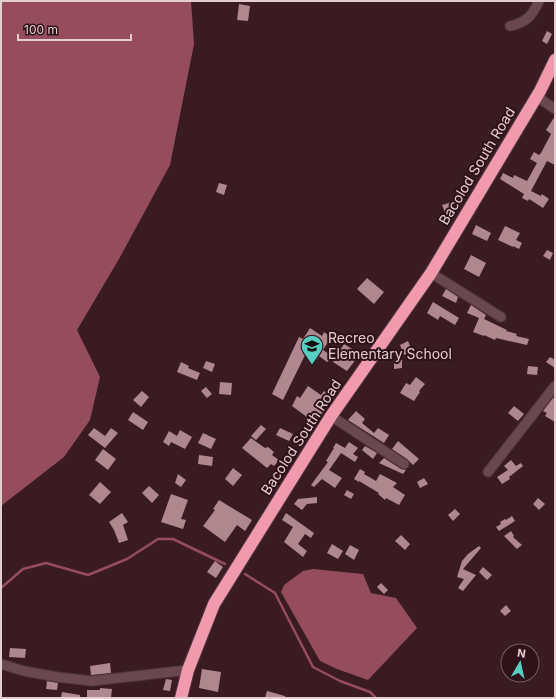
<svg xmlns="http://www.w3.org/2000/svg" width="556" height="699" viewBox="0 0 556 699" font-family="Inter,sans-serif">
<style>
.water{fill:#954d5e}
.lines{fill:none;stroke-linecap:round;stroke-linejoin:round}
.stream{stroke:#954d5e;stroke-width:2.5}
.building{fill:#af878e}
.minor-casing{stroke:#52383f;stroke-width:11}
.highway-casing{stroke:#52383f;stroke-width:14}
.minor{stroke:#6b484f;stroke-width:9}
.highway{stroke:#f29aad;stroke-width:12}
.labels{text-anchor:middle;stroke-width:4;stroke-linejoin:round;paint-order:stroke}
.street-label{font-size:14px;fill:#e3cdd1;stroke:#2f1119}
.poi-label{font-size:14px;fill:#e3cdd1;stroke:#2f1119;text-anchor:start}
</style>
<rect width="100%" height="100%" fill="#3a1b22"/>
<g class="water">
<path d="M 1,1 L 191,1 L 194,44 L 170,165 L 119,259 L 77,330 L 100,377 L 90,420 L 64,457 L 1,506 Z"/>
<path d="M 313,569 L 363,574 L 371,593 L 396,598 L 417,628 L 368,680 L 337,669 L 320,661 L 281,592 L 284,585 L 303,571 Z"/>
</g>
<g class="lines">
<g class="stream">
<path d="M 245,574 L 275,593 L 313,667 L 340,681 L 370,692 L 376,698"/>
<path d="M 1,586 L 2,587 L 23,569 L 46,563 L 88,575 L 127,559 L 158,539 L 173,539 L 225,564"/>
</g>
</g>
<g class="building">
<path d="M 239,4 L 250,6 L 248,21 L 237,20 Z"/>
<path d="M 547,31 L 552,34 L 547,44 L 542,41 Z"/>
<path d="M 555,116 L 555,165 L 547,161 L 531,191 L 541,196 L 542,194 L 549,199 L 543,208 L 529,199 L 528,201 L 522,198 L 524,194 L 500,179 L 503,173 L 513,178 L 514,175 L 527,181 L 537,163 L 530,159 L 534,152 L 539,155 L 541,153 L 551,134 L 546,130 Z"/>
<path d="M 219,183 L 227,185 L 224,195 L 216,192 Z"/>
<path d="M 452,202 L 456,211 L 446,215 L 442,205 Z"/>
<path d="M 476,225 L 491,233 L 487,241 L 472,234 Z"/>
<path d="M 505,226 L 520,233 L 516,240 L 522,243 L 519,249 L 513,246 L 513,247 L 498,240 Z"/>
<path d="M 547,250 L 553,253 L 550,260 L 543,256 Z"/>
<path d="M 471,255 L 486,263 L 479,277 L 464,269 Z"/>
<path d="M 367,278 L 384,292 L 374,304 L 357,289 Z"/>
<path d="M 446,289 L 458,297 L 456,303 L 442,296 Z"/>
<path d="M 433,302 L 459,318 L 455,325 L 440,316 L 438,320 L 427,313 Z"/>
<path d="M 471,305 L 486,315 L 484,319 L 507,330 L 506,331 L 517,334 L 516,336 L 529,339 L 527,345 L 496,338 L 495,340 L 484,335 L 484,336 L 473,332 L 479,318 L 467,313 Z"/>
<path d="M 310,328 L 322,336 L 324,332 L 331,337 L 323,350 L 335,358 L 327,362 L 319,356 L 317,360 L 306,353 L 283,400 L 272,394 L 299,337 L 303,339 Z"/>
<path d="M 408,341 L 412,351 L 404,355 L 400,345 Z"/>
<path d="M 344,344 L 360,354 L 347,371 L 333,362 Z"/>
<path d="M 550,357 L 555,360 L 555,368 L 546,362 Z"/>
<path d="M 394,360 L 402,360 L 402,368 L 394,369 Z"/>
<path d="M 206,361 L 215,364 L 212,372 L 203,368 Z"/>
<path d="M 181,362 L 189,366 L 188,368 L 200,373 L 197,380 L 177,372 Z"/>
<path d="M 528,366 L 538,367 L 537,375 L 527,374 Z"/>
<path d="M 416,377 L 425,384 L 419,391 L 420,392 L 414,401 L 400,393 L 406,383 L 410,385 Z"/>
<path d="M 334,381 L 342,386 L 315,423 L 292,406 L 297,396 L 300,398 L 308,386 L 321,395 L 324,391 L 326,393 Z"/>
<path d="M 220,382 L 232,383 L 231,395 L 219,394 Z"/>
<path d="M 206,387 L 212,394 L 207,398 L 201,391 Z"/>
<path d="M 142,391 L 149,397 L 141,407 L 133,400 Z"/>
<path d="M 553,398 L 555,399 L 555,422 L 545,416 L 547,413 L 543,411 Z"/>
<path d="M 514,406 L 524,414 L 518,421 L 508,413 Z"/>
<path d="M 356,411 L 365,419 L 362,423 L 374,433 L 378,428 L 389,435 L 384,443 L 348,420 Z"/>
<path d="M 133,412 L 148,422 L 143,430 L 128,420 Z"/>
<path d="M 261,425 L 266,429 L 256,440 L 251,436 Z"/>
<path d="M 94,428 L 105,436 L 111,428 L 118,433 L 105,448 L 88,435 Z"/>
<path d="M 280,428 L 293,434 L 289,441 L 276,435 Z"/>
<path d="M 180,430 L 192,437 L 185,449 L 171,442 L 169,446 L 163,442 L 169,431 L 177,436 Z"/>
<path d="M 203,433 L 216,439 L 211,449 L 198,443 Z"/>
<path d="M 251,438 L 265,448 L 268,447 L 274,452 L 272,455 L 279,460 L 274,466 L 271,464 L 267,468 L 242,448 Z"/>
<path d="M 398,441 L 419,459 L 413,465 L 407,459 L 392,449 Z"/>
<path d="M 349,442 L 358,448 L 353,454 L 358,457 L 355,462 L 341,453 L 329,470 L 342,478 L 335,488 L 322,479 L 314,487 L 311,485 L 328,462 L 326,461 L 334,448 L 333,448 L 336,443 L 345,448 Z"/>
<path d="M 365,446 L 377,453 L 373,459 L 362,450 Z"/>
<path d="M 103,449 L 116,459 L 108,470 L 95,460 Z"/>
<path d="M 199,455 L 213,457 L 212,466 L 198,464 Z"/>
<path d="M 384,458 L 401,469 L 406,470 L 403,474 L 379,463 Z"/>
<path d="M 511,460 L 516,466 L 521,463 L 523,466 L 509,477 L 510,479 L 502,484 L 497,477 L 508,470 L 504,466 Z"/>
<path d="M 233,468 L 242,475 L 233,486 L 225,479 Z"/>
<path d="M 360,469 L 365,472 L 364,474 L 376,481 L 380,474 L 397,483 L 393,487 L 405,495 L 399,505 L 386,498 L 385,500 L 378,494 L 379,493 L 359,481 L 359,482 L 354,479 Z"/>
<path d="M 178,474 L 186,480 L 181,487 L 175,483 Z"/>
<path d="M 424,478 L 428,484 L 420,488 L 417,482 Z"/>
<path d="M 100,482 L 111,492 L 100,504 L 89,495 Z"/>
<path d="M 149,486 L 159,495 L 152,503 L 142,493 Z"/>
<path d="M 347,490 L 354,494 L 351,499 L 344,495 Z"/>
<path d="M 171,494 L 188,500 L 181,519 L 186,520 L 183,529 L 161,522 Z"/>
<path d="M 317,497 L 317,503 L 307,504 L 302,510 L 294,504 L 298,499 Z"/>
<path d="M 538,498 L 545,504 L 539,510 L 533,504 Z"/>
<path d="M 219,500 L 252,520 L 245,531 L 237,525 L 225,542 L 203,526 L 215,510 L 213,509 Z"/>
<path d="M 455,509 L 460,514 L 453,521 L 448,515 Z"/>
<path d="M 122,513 L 128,522 L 123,525 L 128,540 L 119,543 L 114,530 L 109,522 Z"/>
<path d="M 286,513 L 314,533 L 311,538 L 305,534 L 298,544 L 307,551 L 303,557 L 284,542 L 293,527 L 282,520 Z"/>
<path d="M 512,516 L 515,521 L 499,531 L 496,527 L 501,524 L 500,522 L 505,519 L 506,520 Z"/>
<path d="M 511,531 L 514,536 L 513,537 L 522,545 L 517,549 L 504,536 Z"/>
<path d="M 401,535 L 410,544 L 405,550 L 395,541 Z"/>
<path d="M 332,544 L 343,551 L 338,559 L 327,553 Z"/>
<path d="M 350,545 L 359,550 L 354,560 L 345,554 Z"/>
<path d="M 479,546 L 481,548 L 463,569 L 476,575 L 463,591 L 458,588 L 464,579 L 457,577 L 462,561 L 468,554 Z"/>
<path d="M 215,561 L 223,567 L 216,578 L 207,572 Z"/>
<path d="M 483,567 L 492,575 L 487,580 L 479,572 Z"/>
<path d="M 381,583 L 388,590 L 384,594 L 377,587 Z"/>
<path d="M 506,605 L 511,611 L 505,616 L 500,611 Z"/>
<path d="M 10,648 L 26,649 L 25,658 L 9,657 Z"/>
<path d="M 110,663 L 111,673 L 91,675 L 90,666 Z"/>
<path d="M 202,669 L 221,672 L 218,692 L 199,688 Z"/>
<path d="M 166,679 L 172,680 L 170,691 L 163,690 Z"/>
<path d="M 47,681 L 58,683 L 57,690 L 46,689 Z"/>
<path d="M 100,688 L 112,689 L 111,698 L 87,698 L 87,690 L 100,690 Z"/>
<path d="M 267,691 L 285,696 L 285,698 L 265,698 Z"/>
<path d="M 62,692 L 80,695 L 80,698 L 61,698 Z"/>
</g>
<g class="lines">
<g class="minor-casing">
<g id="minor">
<path d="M 510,26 C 527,22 532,16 539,1"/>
<path d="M 536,96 L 555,109"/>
<path d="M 431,273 L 501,317"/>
<path d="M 331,416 L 404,464"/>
<path d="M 488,472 L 555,386"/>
<path d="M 1,664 L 24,671 L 57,677 L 92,681 L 188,670"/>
</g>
</g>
<g class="highway-casing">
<path id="highway" d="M 181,698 L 188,670 L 214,604 L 331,416 L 431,273 L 540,91 L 555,60"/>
</g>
<use href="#minor" class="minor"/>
<use href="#highway" class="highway"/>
</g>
<defs>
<g id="school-pin" transform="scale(1.15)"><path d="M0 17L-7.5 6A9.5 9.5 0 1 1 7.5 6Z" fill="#57cec1" stroke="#2f1119"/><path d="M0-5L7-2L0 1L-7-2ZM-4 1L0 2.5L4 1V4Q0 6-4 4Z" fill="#111"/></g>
</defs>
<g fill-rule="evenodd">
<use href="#school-pin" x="312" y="346"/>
</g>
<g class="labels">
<g class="street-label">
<text transform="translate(477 166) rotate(-59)" y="5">Bacolod South Road</text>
<text transform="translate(301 437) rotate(-57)" y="5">Bacolod South Road</text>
</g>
<g class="poi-label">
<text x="328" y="343">Recreo<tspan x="328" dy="16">Elementary School</tspan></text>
</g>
</g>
<rect width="556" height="699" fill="none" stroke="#e3cdd1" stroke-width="4"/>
<g transform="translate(520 663) rotate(9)"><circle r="19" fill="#2f1119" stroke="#775c63"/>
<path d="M0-3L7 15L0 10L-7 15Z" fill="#57cec1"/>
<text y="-6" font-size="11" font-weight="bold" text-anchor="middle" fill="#e3cdd1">N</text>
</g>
<path d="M18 34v6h113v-6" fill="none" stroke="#e3cdd1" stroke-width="2"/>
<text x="24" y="34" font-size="12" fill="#e3cdd1" stroke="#2f1119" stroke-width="3" paint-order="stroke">100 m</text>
</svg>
